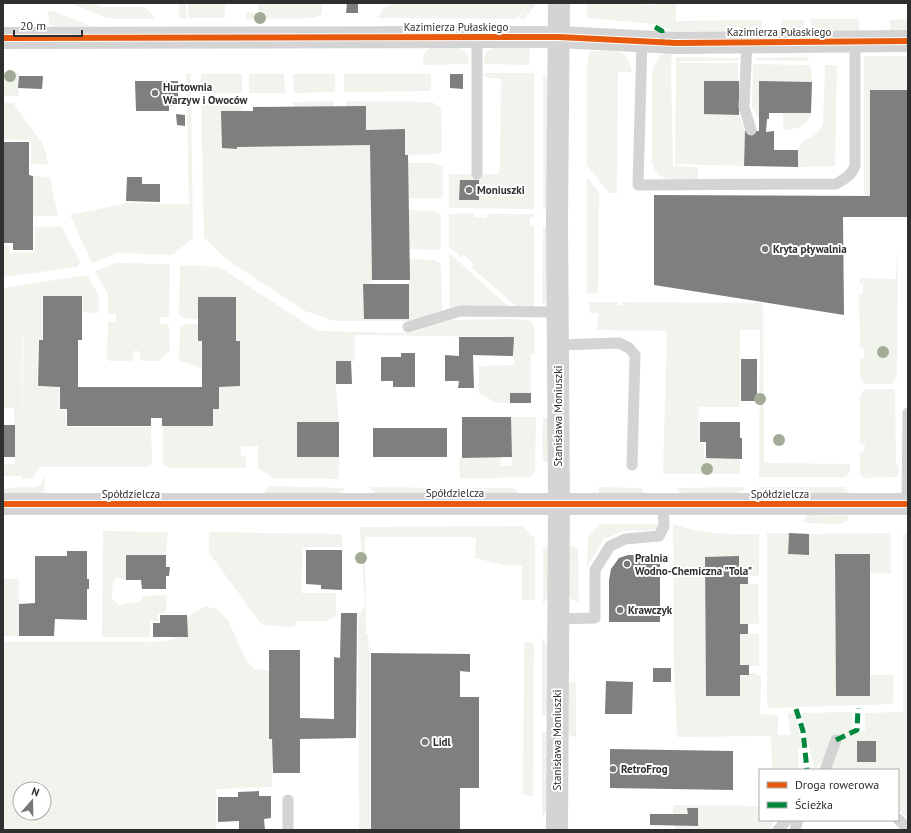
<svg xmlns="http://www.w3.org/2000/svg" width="911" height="833" viewBox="0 0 911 833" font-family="'PT Sans',sans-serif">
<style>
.green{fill:#f1f4ed;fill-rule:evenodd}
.building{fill:#7f7f7f}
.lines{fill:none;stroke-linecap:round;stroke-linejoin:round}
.service{stroke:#d4d4d4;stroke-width:11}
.minor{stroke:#d4d4d4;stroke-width:22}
.quiet{stroke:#00873e;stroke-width:5;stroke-dasharray:10 5;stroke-linecap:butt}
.cycleway-casing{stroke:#fff;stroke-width:8}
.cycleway{stroke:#e8590c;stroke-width:6}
.tree{fill:#a2ab96}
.poi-dot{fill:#787878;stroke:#fff;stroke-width:1.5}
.labels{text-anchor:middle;stroke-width:4;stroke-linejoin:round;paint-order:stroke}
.street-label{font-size:11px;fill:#2f2f2f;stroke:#fff}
.poi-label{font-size:11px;font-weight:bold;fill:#2f2f2f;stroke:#fff;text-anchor:start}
</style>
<rect width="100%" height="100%" fill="#fff"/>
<g class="green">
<path d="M 70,3 L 93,3 L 101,7 L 145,7 L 156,19 L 115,19 L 105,17 Z"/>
<path d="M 179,3 L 186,3 L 186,19 L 179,18 Z"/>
<rect x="188" y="3" width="37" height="15"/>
<path d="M 258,3 L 322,3 L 322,14 L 315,18 L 246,19 L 246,15 L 248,13 L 258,13 Z"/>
<path d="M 393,3 L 537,3 L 524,19 L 518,19 L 526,8 L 516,19 L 377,18 L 383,9 Z"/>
<path d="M 587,3 L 659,5 L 660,3 L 676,3 L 676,21 L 762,20 L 761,37 L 683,36 L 656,24 L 587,18 Z"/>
<path d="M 48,11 L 53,11 L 95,28 L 55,28 L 49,23 Z"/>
<rect x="811" y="19" width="48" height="17"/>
<path d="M 908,19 L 908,36 L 890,36 L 890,20 Z"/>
<rect x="781" y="20" width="23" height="16"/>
<path d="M 496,47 L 530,48 L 529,65 L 484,64 C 484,55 486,50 496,47 Z"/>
<path d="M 431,48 C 447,48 469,42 469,64 L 423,65 C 423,56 423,52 431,48 Z"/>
<path d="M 590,51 C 612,51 627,45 632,72 L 618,72 L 617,193 L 609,193 L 587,165 L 587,66 Z"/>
<path d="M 667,52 L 672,52 L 671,73 L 673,166 L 698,167 L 698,180 C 680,180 656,185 652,161 L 652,72 C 654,63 658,56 667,52 Z"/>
<path d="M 864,56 L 908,56 L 908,90 L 870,90 L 870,196 L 864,195 Z"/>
<path d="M 676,57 L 738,58 L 738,61 L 683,61 L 678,63 L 738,63 L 738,81 L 704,81 L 704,114 L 739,115 L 745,131 L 744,166 L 675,164 Z"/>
<path d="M 808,57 L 809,61 L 755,60 L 755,58 Z"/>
<path d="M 753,64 L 811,65 L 812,82 L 759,81 L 759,119 L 752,107 Z"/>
<path d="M 825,65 L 837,65 L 835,166 L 798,167 C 798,161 798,156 798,151 C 799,141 806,140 813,136 C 818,133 821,129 823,124 Z"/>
<rect x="3" y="73" width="16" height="23"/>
<path d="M 186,73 L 191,74 L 193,237 L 173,255 L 117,253 L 92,263 L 70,215 L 126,203 L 189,204 Z"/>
<path d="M 484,73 L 534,73 L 534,209 L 449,208 L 449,174 L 497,174 L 500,171 L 501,79 C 495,77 487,81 484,73 Z"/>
<path d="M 201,74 L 242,74 L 242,93 L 200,94 Z"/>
<path d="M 249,74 L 284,74 L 285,93 L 249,93 Z"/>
<path d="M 293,74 L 335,74 L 335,92 L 294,93 Z"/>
<path d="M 344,74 L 431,74 L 431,91 L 344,92 Z"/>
<path d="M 543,76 L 547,76 L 548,209 L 543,209 Z"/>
<path d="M 242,101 L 242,111 L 221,112 L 222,148 L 237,149 L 237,147 L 370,145 L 372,283 L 363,284 L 364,319 L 409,319 L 409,259 L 436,260 L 441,264 L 442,312 L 408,321 L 335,321 L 305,311 L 226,259 L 204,237 L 201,102 Z"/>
<path d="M 334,101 L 334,107 L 294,107 L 293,102 Z"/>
<path d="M 346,101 L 432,102 L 441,108 L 442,149 L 439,154 L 405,155 L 405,129 L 366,130 L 346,107 Z"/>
<path d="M 3,103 L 13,103 L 44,146 L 48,165 L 31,164 L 31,141 L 3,139 Z"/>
<path d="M 783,113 L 811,113 C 809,126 794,130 783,130 Z"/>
<path d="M 408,163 L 435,163 L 443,167 L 443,195 L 438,199 L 408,198 Z"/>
<path d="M 33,176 L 50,177 L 58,216 L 33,216 Z"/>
<path d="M 587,177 L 599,193 L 598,293 L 587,293 Z"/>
<path d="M 409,210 L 434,211 L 441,215 L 441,247 L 438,250 L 409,249 Z"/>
<path d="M 474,213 L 474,217 L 486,218 L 487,214 L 534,214 L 534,217 L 530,217 L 530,225 L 534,225 L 534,307 L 516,306 L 471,267 L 474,264 L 464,255 L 461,257 L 449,247 L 449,214 Z"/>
<path d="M 61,226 L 80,261 L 78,267 L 3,277 L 3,245 L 10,246 L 10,253 L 35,252 L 35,227 Z"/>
<path d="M 543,227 L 548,227 L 547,303 L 542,303 Z"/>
<path d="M 449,253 L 509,307 L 450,309 Z"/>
<path d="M 897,255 L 898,255 L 897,378 L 891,384 L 865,384 L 860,378 L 860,359 L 864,359 L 864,349 L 860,348 L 859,294 L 863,294 L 863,284 L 859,283 L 860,278 L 896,279 Z"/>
<path d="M 117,263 L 167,264 L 170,266 L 169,315 L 167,317 L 160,317 L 160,324 L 166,324 L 169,327 L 170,350 L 159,361 L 142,361 L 140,359 L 139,351 L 133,351 L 133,360 L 131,361 L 110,361 L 107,359 L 108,321 L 116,322 L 116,314 L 108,313 L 108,294 L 95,271 Z"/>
<path d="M 183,265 L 220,267 L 317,331 L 410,333 L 449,320 L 508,319 L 524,320 L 531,321 L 534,327 L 535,354 L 531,354 L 531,393 L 511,393 L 510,403 L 498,403 L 479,394 L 479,366 L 514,365 L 513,337 L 355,335 L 355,361 L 336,362 L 336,389 L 339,422 L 297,423 L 297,457 L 339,457 L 339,479 L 273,478 L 258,468 L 258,446 L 241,446 L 241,456 L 246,457 L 246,468 L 170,468 L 164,465 L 163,463 L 163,426 L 212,408 L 219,409 L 219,387 L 240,386 L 239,342 L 235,341 L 235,297 L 199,297 L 198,319 C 191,319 185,320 179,315 L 180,266 Z"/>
<path d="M 87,275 L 99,296 L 99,312 L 97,313 L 83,312 L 82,296 L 42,296 L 42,340 L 38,340 L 37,387 L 59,387 L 59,410 L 66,410 L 66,427 L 151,427 L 152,464 L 148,467 L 40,467 L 32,478 L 22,479 L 22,476 L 3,476 L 3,465 L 15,464 L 14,408 L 3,408 L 3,288 ZM 22,333 L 23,333 L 22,467 Z"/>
<path d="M 589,302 L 618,302 L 618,305 L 623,305 L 623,302 L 763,303 L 764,463 L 850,464 L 850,471 L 846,477 L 759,477 L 760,330 L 740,330 L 740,407 L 699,407 L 699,444 L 704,444 L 704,458 L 740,458 L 740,474 L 663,474 L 667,331 L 597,330 L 598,313 L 590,313 Z"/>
<path d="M 184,324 L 199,324 L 203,341 L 203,369 L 179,360 L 180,327 Z"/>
<path d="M 865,389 L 895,389 L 896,464 L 898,465 L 899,472 L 897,477 L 864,478 L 860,474 L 860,453 L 864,452 L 865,444 L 860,443 L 860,396 Z"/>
<path d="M 511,417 L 536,417 L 535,471 L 531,477 L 460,479 L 459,458 L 501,457 L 501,466 L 512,466 Z"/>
<path d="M 543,417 L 548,418 L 549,463 L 543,460 L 542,437 Z"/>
<path d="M 45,477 L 45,489 L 42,493 L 3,493 L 3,488 L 35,487 L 39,486 Z"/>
<path d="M 270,486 L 344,488 L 344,490 L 339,494 L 264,493 Z"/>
<path d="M 370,487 L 444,488 L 443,491 L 440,493 L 374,493 Z"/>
<path d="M 599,487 L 641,488 L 645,493 L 599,493 Z"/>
<path d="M 744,487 L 744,490 L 738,493 L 684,494 L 679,492 L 676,488 Z"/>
<path d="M 758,487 L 844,487 L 849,491 L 847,493 L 765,493 L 760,491 Z"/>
<path d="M 460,488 L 513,488 L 517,491 L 517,493 L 462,493 Z"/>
<path d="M 808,515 L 848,516 L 848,520 L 841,524 L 804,523 L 804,519 Z"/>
<path d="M 600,524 L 659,524 L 655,530 L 623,531 L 603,540 L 587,567 L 588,537 Z"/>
<path d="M 673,524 C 702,535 729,534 759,534 L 759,576 L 748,576 L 747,574 L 739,574 L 739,557 L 705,557 L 706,696 L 740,696 L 740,675 L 748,675 L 749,673 L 755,673 L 761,677 L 760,714 L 778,715 L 778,735 L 790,735 L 788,713 L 796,713 L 802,748 L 798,748 L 799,768 L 797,770 L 785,768 L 779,770 L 772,770 L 771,736 L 677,737 L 674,670 Z"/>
<path d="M 522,526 L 535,538 L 535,600 L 522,600 L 522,566 L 502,565 L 475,558 L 476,537 L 365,537 L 366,634 L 368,634 L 369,652 L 370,652 L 370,830 L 359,830 L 358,615 L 365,607 L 360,527 Z"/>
<path d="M 103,531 L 168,532 L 166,555 L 126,555 L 126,580 L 117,577 C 112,581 112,592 112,599 L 119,605 L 124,605 L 127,603 L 140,601 L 143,596 L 167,595 L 166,613 L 158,614 L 158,621 L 150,621 L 150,637 L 102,637 Z"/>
<path d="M 209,532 L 342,534 L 342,547 L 303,547 L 301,593 L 336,593 L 336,616 L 328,621 L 297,621 L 296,625 L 292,627 L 262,625 L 209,553 Z"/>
<path d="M 767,533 L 789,533 L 788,554 L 809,555 L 809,534 L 891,533 L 891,574 L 870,573 L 869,554 L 835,554 L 836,695 L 870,696 L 870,675 L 894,675 L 893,704 L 770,708 L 767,705 Z"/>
<path d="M 906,533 L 908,533 L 908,818 L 898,809 L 898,770 L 827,770 L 826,756 L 815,770 L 800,713 L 852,712 L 852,734 L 865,731 L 865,713 L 903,712 L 903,535 Z"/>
<path d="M 548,545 L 548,596 L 543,605 L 543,549 Z"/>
<path d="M 569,545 L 576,548 L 578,551 L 579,602 L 571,599 L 568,592 Z"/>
<rect x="3" y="579" width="16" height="57"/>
<path d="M 739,583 L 758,584 L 759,624 L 739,624 Z"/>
<path d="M 206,606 L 218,610 L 228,620 L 245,658 L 254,669 L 272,671 L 272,787 L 216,789 L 216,830 L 3,830 L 3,642 L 152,642 L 149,643 L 174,639 L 184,629 L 182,621 C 191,615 196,610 206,606 ZM 20,789 L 44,789 L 44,813 L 20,813 Z"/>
<path d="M 740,634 L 759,634 L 759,666 L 740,665 Z"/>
<path d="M 542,637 L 547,646 L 547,715 L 545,716 L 542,715 Z"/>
<path d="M 526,641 L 534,643 L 533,796 L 523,795 L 524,643 L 526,643 Z"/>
<path d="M 573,681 L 576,684 L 576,737 C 573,737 570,736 568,733 L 568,685 L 571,682 Z"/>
<path d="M 542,731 L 547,732 L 547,809 L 542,818 Z"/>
<path d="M 673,805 L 760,806 L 760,820 L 776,820 L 769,830 L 675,830 L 674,825 L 698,826 L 698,809 L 688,808 L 688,814 L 673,814 Z"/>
</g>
<g class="building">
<path d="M 347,3 L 358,3 L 358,13 L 346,13 Z"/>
<path d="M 450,74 L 463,74 L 463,89 L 450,88 Z"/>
<path d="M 19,76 L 43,76 L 42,89 L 18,88 Z"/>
<path d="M 135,81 L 178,81 L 178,106 L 169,106 L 169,111 L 136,111 Z"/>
<path d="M 704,81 L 739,81 L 739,115 L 704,114 Z"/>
<path d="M 759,81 L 812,82 L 811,113 L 769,113 L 769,119 L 767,119 L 766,132 L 774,131 L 774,150 L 798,150 L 798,167 L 744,166 L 745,131 L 759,131 Z"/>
<path d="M 870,90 L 908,90 L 908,217 L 843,217 L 844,315 L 654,285 L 654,195 L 870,196 Z"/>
<path d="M 366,106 L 366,130 L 405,129 L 405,155 L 408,155 L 410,280 L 372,280 L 370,145 L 237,147 L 237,149 L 222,148 L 221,111 L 253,111 L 253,107 Z"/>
<path d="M 176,114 L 185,115 L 185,126 L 177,125 Z"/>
<path d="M 3,142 L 29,142 L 29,175 L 33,176 L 33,250 L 13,250 L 13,243 L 3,243 Z"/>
<path d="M 127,177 L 142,177 L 142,184 L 160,184 L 160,202 L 126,201 Z"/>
<path d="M 460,180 L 479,180 L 479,200 L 459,200 Z"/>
<path d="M 363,284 L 409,284 L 409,319 L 364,319 Z"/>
<path d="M 43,296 L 82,296 L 82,340 L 78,340 L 78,387 L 202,387 L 202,341 L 198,341 L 198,297 L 236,297 L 236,341 L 240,341 L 240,386 L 219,387 L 219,409 L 213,409 L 213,426 L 162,426 L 162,418 L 151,418 L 151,426 L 67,426 L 67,409 L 60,409 L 60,387 L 38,386 L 39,340 L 43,340 Z"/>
<path d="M 459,337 L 514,337 L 513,356 L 473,355 L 474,388 L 458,388 L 459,381 L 445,381 L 445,355 L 459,356 Z"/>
<path d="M 401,353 L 415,353 L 415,387 L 393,387 L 393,381 L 381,381 L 381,357 L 401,357 Z"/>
<rect x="741" y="359" width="16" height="42"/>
<path d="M 336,361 L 351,361 L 352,384 L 336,384 Z"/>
<rect x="510" y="393" width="21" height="10"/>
<path d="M 462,417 L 511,417 L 512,457 L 462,458 Z"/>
<rect x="297" y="422" width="42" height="35"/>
<path d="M 700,422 L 740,422 L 740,438 L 742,438 L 742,459 L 706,458 L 706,442 L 700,442 Z"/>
<rect x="3" y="425" width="12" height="32"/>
<rect x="373" y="428" width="74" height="29"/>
<path d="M 789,533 L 809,534 L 809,555 L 788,554 Z"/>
<path d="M 306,550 L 342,550 L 342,590 L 321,589 L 321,585 L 306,584 Z"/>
<path d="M 67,551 L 87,551 L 87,579 L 89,579 L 89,589 L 87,589 L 87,620 L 55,619 L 54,636 L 19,636 L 19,604 L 35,603 L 35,556 L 67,556 Z"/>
<path d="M 835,554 L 870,554 L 870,696 L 836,696 Z"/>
<path d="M 126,555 L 166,555 L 166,567 L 170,567 L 169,576 L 166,576 L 166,589 L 142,589 L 141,580 L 126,580 Z"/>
<path d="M 628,555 L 660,555 L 660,622 L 609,622 L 609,580 L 611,569 L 619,558 Z"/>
<path d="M 739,556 L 739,574 L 748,573 L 748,584 L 740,584 L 740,624 L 748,624 L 748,634 L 740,634 L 740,665 L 749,665 L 749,675 L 740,675 L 740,696 L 706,696 L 705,557 Z"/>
<path d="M 341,613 L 357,613 L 356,738 L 300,739 L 300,773 L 273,773 L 272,739 L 269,739 L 269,650 L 300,650 L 300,718 L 334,719 L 334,657 L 340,658 Z"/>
<path d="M 160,615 L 187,615 L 188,637 L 153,637 L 153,623 L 160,623 Z"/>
<path d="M 371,653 L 470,654 L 470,672 L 460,671 L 460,697 L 479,697 L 479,788 L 460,788 L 460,830 L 371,830 Z"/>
<rect x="653" y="668" width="18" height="14"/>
<path d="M 606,681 L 633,682 L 632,714 L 605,714 Z"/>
<rect x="857" y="741" width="19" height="21"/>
<path d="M 610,749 L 733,751 L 733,790 L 610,788 Z"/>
<path d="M 259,791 L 259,796 L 271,796 L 271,818 L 264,819 L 265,830 L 239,830 L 239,821 L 218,822 L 218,797 L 238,797 L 238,792 Z"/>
<path d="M 687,808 L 698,808 L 698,826 L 650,825 L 650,814 L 688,814 Z"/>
</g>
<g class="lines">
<g class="service">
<path d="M 477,37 L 477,174"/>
<path d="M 642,41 L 638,185 L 836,184 C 844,179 852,175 855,166 L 855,42"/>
<path d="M 747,42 L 744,107 L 751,130"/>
<path d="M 408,327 L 460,311 L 558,312"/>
<path d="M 558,345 L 619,343 L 629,348 L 635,355 L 632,465"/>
<path d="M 907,504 L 908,413"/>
<path d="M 558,619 L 595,618 L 595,570 L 610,546 L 625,539 L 659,536 L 664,526 L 663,504"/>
<path d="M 825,770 L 836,740"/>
<path d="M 898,819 L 908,829"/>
<path d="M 288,830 L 288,800"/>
<path d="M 778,830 L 787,820"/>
<path d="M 795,830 L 798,820"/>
</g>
<g class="minor">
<path d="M 3,38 L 559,37 L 676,43 L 908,41"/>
<path d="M 3,504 L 908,504"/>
<path d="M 557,830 L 559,503 L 557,220 L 559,3"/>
</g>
<g class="quiet">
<path d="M 655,27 L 662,31 L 662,42"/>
<path d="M 796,709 L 803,731 L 807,770"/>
<path d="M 836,740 L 857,730 L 858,708"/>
</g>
<g class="cycleway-casing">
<g id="cycleway">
<path d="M 3,38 L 559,37 L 676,43 L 908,41"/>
<path d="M 3,504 L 908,504"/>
</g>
</g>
<use href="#cycleway" class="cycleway"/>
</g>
<g class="tree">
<circle cx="260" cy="18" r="6"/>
<circle cx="10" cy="76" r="6"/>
<circle cx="883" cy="352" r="6"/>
<circle cx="760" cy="399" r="6"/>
<circle cx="779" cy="440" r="6"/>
<circle cx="707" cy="469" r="6"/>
<circle cx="361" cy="558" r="6"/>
</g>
<g class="poi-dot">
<circle cx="155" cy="93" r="4"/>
<circle cx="469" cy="190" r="4"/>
<circle cx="765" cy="249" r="4"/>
<circle cx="627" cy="564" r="4"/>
<circle cx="620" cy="610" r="4"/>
<circle cx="425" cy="742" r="4"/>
<circle cx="613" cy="769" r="4"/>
</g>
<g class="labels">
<g class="street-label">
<text x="456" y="31">Kazimierza Pułaskiego</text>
<text x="779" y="36">Kazimierza Pułaskiego</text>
<text transform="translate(558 416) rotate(-90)" y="4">Stanisława Moniuszki</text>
<text x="455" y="497">Spółdzielcza</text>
<text x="131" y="498">Spółdzielcza</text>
<text x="780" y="498">Spółdzielcza</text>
<text transform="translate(557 740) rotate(-90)" y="4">Stanisława Moniuszki</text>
</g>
<g class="poi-label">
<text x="163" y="91">Hurtownia<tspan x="163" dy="13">Warzyw i Owoców</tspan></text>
<text x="477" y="194">Moniuszki</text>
<text x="773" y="253">Kryta pływalnia</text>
<text x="635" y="562">Pralnia<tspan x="635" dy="13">Wodno-Chemiczna "Tola"</tspan></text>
<text x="628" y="614">Krawczyk</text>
<text x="433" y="746">Lidl</text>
<text x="621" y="773">RetroFrog</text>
</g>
</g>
<rect width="911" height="833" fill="none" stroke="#2f2f2f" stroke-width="8"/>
<rect x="759" y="769" width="140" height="52" fill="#ffffff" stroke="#acacac"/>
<rect x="767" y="782" width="20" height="6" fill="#e8590c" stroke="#acacac"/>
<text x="795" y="789" font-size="12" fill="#2f2f2f">Droga rowerowa</text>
<rect x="767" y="802" width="20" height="6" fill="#00873e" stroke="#acacac"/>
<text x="795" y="809" font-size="12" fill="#2f2f2f">Ścieżka</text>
<g transform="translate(32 801) rotate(20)"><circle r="19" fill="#ffffff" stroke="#acacac"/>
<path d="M0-3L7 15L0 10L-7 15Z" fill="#787878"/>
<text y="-6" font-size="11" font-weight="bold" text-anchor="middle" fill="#2f2f2f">N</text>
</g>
<path d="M14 30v6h68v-6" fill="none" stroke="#2f2f2f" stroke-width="2"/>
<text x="20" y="30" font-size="12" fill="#2f2f2f" stroke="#ffffff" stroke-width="3" paint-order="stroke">20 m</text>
</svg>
